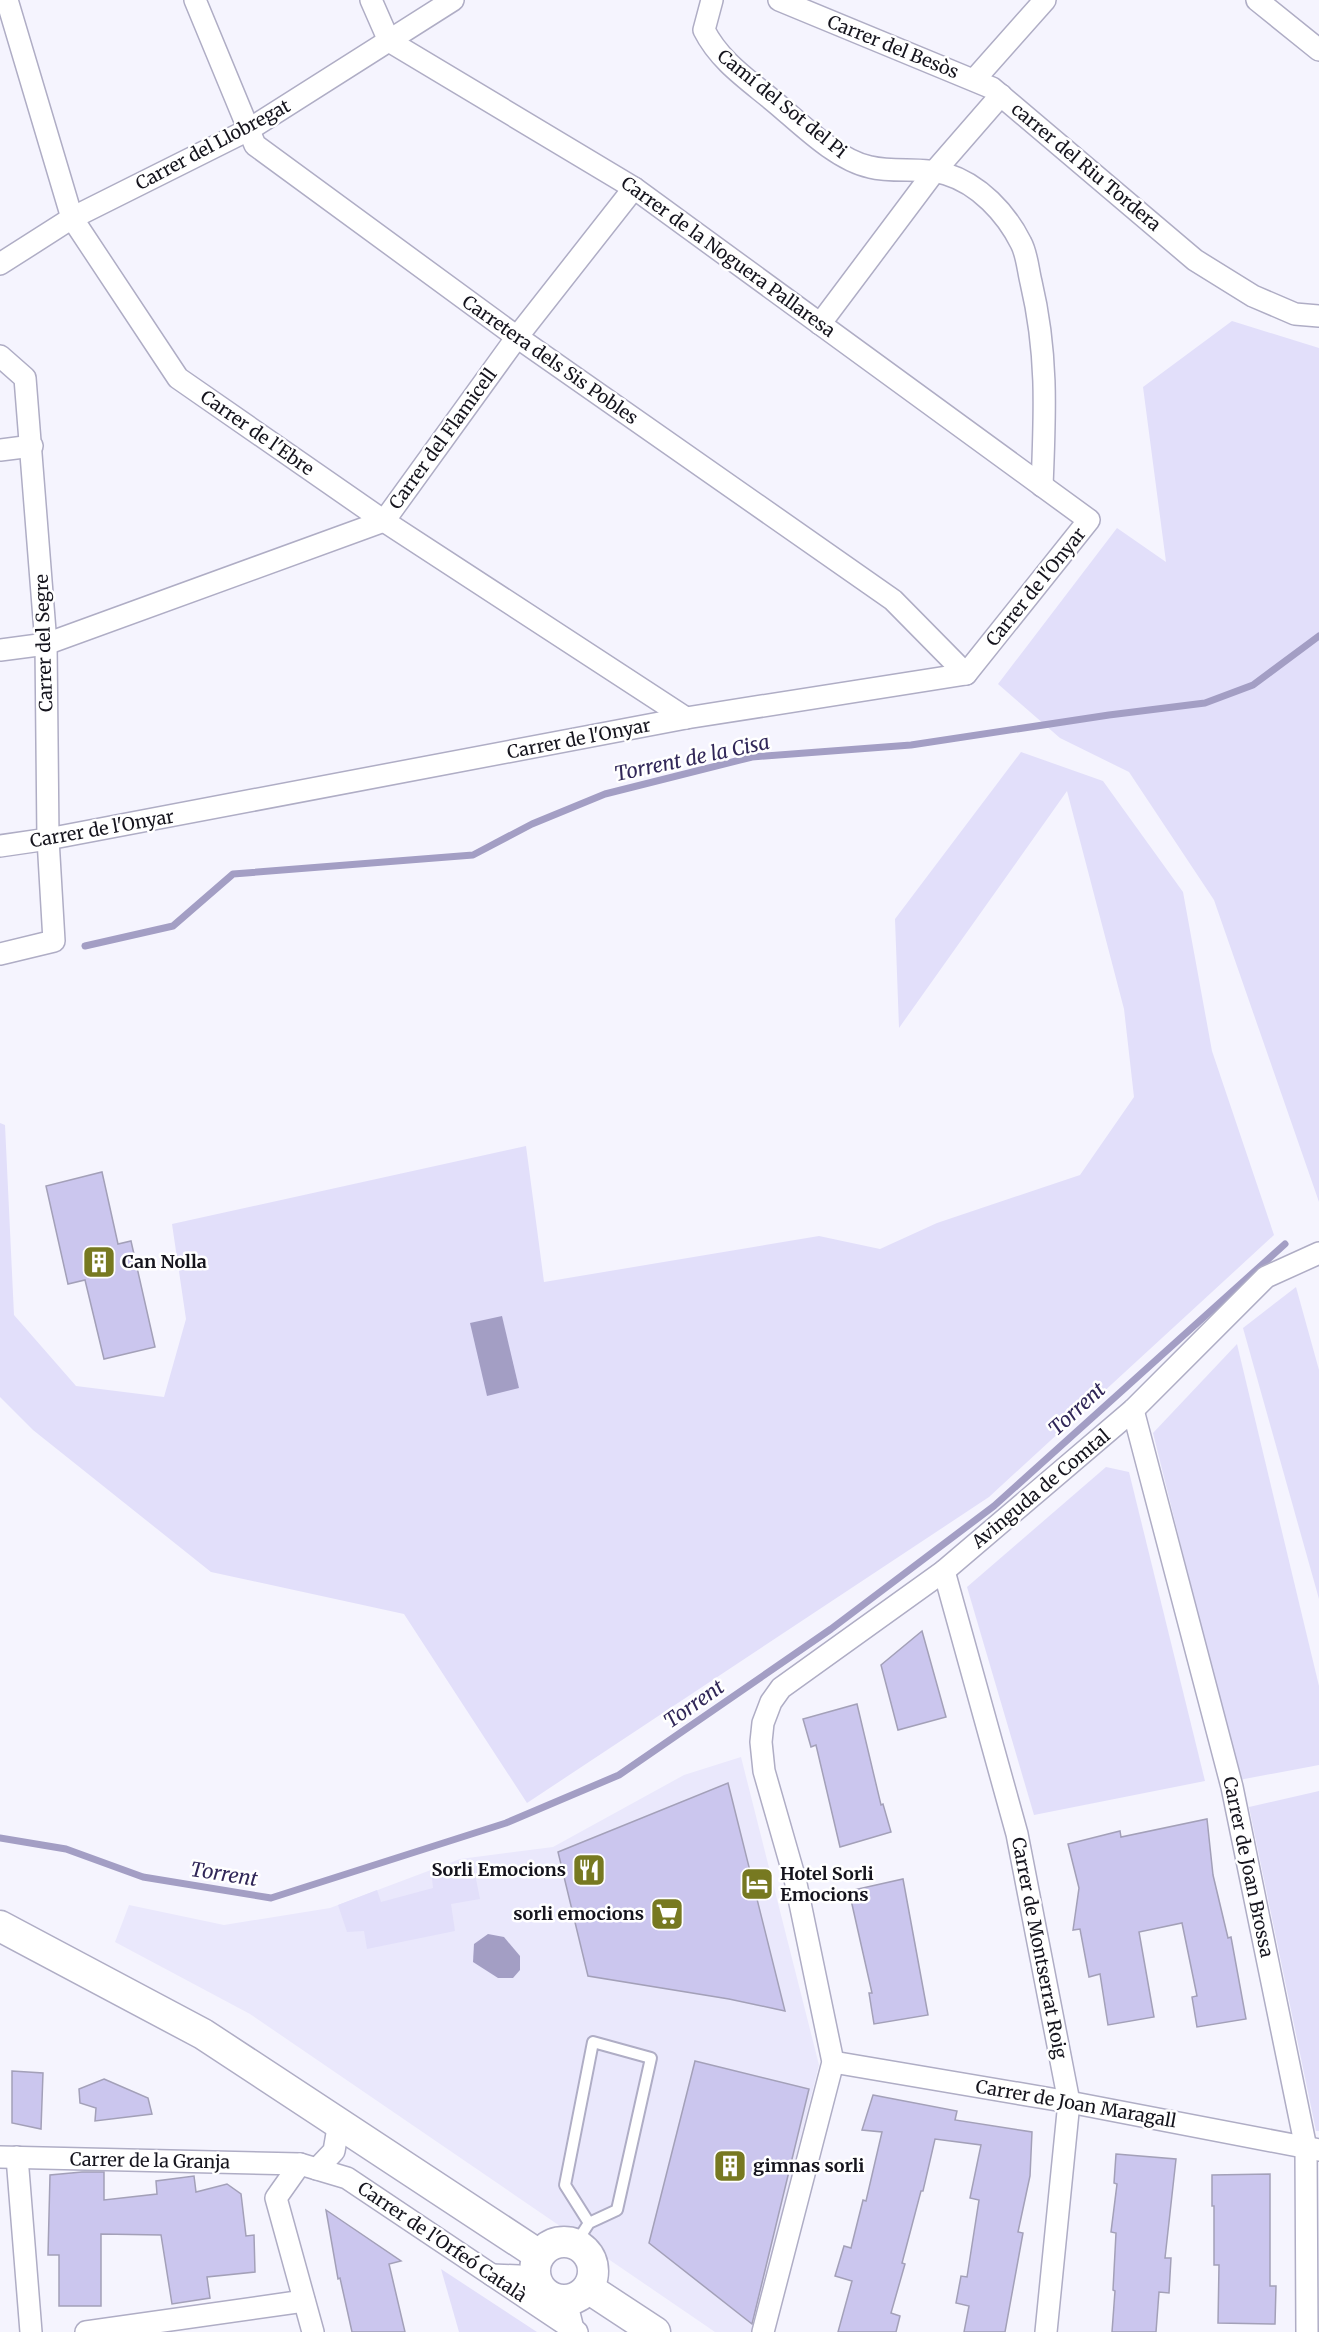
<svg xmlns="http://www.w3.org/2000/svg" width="1319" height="2332" viewBox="0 0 1319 2332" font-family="Merriweather,serif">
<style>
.built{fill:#eae8fc}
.green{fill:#e2dffa}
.water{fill:#a39ec4}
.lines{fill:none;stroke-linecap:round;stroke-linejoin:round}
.stream{stroke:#a39ec4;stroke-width:7}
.building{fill:#cbc6ee;stroke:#a3a0b8;stroke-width:1.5}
.lane-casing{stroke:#afadc5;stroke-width:14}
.street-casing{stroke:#afadc5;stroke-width:24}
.secondary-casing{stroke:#afadc5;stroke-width:33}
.lane{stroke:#fff;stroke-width:10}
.street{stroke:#fff;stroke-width:21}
.secondary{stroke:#fff;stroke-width:30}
.labels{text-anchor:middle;stroke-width:5;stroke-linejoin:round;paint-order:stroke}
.street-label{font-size:18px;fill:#15141d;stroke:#fff}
.poi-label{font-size:18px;font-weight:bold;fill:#15141d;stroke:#fff;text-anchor:start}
.water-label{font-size:20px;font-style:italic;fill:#312758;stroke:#fff}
</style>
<rect width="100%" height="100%" fill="#f5f4fe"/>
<path class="built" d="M 741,1757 L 819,2065 L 752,2332 L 715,2332 L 250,2014 L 115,1942 L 129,1905 L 224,1925 L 330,1908 L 460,1859 L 553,1847 L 684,1775 Z"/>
<g class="green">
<path d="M 1232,321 L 1319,348 L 1319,1202 L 1214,900 L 1129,772 L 1060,738 L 998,684 L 1117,528 L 1166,562 L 1143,387 Z"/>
<path d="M 1021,752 L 1103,781 L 1183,892 L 1212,1051 L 1274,1235 L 989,1497 L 527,1803 L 404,1614 L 211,1572 L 33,1430 L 0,1397 L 0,1123 L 5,1125 L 14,1315 L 76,1386 L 164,1397 L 186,1319 L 172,1224 L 526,1146 L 544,1282 L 819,1236 L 880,1249 L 937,1223 L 1080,1175 L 1134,1097 L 1124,1009 L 1067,791 L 899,1028 L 895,919 Z"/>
<path d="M 1296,1287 L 1319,1370 L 1319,1599 L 1243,1328 Z"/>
<path d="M 1237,1344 L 1319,1686 L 1319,1765 L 1239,1780 L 1153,1433 Z"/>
<path d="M 1106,1467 L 1129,1472 L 1205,1781 L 1034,1815 L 967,1587 Z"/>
<path d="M 1319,1791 L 1319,2131 L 1316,2131 L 1249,1807 Z"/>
<path d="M 472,1859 L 480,1899 L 451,1904 L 455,1931 L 367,1949 L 364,1931 L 347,1932 L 338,1905 L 377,1890 L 381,1902 L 433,1888 L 431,1869 Z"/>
<path d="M 441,2269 L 537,2332 L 459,2332 Z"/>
</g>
<g class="water">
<path d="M 502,1316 L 519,1388 L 487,1396 L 470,1323 Z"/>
<path d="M 488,1934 L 504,1937 L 520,1956 L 520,1970 L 513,1978 L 498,1978 L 473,1962 L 474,1944 Z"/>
</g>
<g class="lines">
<g class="stream">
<path d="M 85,946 L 173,926 L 233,874 L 473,855 L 532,824 L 605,794 L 752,757 L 911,745 L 1109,715 L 1205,703 L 1253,685 L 1319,636"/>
<path d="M 0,1838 L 66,1849 L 143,1877 L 271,1898 L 506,1823 L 619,1775 L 831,1629 L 994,1506 L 1285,1244"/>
</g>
</g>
<g class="building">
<path d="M 102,1172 L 118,1244 L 131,1241 L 155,1347 L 104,1359 L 85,1280 L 68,1284 L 46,1186 Z"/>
<path d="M 922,1631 L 946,1717 L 898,1730 L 881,1665 Z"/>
<path d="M 857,1704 L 881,1805 L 883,1804 L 891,1832 L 840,1847 L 816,1745 L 811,1747 L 803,1719 Z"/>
<path d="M 728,1783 L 785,2011 L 729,1999 L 588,1976 L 558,1852 Z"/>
<path d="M 1207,1819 L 1213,1875 L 1228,1938 L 1231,1937 L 1246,2019 L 1197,2027 L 1192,1997 L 1197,1996 L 1182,1923 L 1139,1932 L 1154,2017 L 1108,2025 L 1100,1974 L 1089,1977 L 1080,1929 L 1073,1930 L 1079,1888 L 1068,1844 L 1120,1831 L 1121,1837 Z"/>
<path d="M 903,1879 L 928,2015 L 874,2024 L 869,1993 L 872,1993 L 849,1891 Z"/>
<path d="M 695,2061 L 809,2089 L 752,2324 L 649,2243 Z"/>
<path d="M 12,2071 L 43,2073 L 41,2129 L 12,2123 Z"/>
<path d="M 104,2079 L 148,2098 L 152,2114 L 95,2121 L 96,2108 L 80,2103 L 79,2089 Z"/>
<path d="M 873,2095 L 957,2111 L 955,2120 L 1032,2132 L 1030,2176 L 1018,2232 L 1023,2233 L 1005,2332 L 964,2332 L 969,2306 L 956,2303 L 961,2276 L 967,2277 L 979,2200 L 970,2198 L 981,2145 L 935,2139 L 923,2191 L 921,2191 L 902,2263 L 905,2264 L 891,2313 L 900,2316 L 896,2332 L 838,2332 L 852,2281 L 835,2276 L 844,2246 L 851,2248 L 863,2200 L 866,2201 L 882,2132 L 862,2130 Z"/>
<path d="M 1116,2154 L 1176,2159 L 1165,2258 L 1171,2258 L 1169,2293 L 1159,2292 L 1156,2332 L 1112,2332 L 1115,2291 L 1113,2290 L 1116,2233 L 1111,2232 L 1117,2184 L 1114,2183 Z"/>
<path d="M 82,2172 L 104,2172 L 104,2200 L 157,2194 L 156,2181 L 194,2176 L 196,2192 L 227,2184 L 241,2194 L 246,2236 L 254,2235 L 255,2272 L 207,2277 L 210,2298 L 172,2304 L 161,2235 L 101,2234 L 101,2306 L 59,2306 L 59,2255 L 48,2255 L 50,2175 Z"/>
<path d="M 1270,2174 L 1270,2286 L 1276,2286 L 1275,2324 L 1218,2323 L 1219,2265 L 1214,2265 L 1214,2206 L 1212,2206 L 1212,2175 Z"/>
<path d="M 326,2210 L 401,2261 L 389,2264 L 405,2332 L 352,2332 L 340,2278 L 338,2279 Z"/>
</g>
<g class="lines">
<g class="lane-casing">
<path id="lane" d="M 576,2243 L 589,2223 L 617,2210 L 651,2058 L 593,2042 L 565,2185 L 589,2223"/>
</g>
<g class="street-casing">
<g id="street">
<path d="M 7,0 L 72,218 L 178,378 L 384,521 L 686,718"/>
<path d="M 195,0 L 255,145 L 517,337 L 893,600 L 966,674"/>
<path d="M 712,0 L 704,30 C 720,62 750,81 777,104 C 802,125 837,160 870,167 C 894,173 922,167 946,174 C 979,184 1006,213 1021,243 C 1027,254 1028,270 1031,282 C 1048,354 1045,413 1042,486"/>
<path d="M 779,0 L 992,88 L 1195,260 L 1253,296 L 1295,314 L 1319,316"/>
<path d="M 1257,0 L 1319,50"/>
<path d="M 974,80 L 1045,0"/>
<path d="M 0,264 L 72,218 L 248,130 L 453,0"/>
<path d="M 820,324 L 934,172 L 1001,95"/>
<path d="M 0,356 L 25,378 L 46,644 L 48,839 L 54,941 L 0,954"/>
<path d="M 0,450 L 32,446"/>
<path d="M 0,650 L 46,644 L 384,521 L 517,337 L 634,188"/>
<path d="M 0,846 L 48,839 L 686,718 L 966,674 L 1089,520 L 634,188 L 389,41 L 371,0"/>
<path d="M 1133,1410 L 1232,1787 L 1306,2148 L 1307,2332"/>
<path d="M 944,1571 L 1017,1834 L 1069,2102 L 1046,2332"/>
<path d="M 833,2062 L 1069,2102 L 1319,2150"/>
<path d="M 0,2157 L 300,2164 L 347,2178 L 577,2332"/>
<path d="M 17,2157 L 31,2332"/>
<path d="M 300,2164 L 276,2198 L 313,2332"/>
<path d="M 317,2169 L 334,2151 L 339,2122"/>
<path d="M 492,2275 L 519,2276 L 536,2281"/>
<path d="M 566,2301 L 573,2329"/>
<path d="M 86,2332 L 304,2301"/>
<path d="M 763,2332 L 833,2062 L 795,1879 L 764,1771 L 761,1742 L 763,1723 L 771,1702 L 781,1688 L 944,1571 L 1133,1410 L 1266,1277 L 1319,1253"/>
</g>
</g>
<g class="secondary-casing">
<g id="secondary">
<path d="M 0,1926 L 203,2034 L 539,2255"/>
<circle cx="564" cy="2271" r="29"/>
<path d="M 588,2288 L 655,2332"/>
</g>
</g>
<use href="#lane" class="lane"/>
<use href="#street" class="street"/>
<use href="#secondary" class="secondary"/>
</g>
<defs>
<g id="building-square" transform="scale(1.725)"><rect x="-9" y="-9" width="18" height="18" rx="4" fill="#777921" stroke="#fff"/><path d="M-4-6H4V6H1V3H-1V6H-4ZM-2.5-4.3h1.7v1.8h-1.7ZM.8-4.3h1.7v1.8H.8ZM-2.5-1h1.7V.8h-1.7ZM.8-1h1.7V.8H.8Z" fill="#fff"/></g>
<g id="restaurant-square" transform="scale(1.725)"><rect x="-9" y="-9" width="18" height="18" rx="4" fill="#777921" stroke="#fff"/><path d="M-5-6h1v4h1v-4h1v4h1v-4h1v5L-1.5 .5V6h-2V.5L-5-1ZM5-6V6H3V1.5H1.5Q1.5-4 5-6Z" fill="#fff"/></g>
<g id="hotel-square" transform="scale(1.725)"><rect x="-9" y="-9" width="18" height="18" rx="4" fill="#777921" stroke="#fff"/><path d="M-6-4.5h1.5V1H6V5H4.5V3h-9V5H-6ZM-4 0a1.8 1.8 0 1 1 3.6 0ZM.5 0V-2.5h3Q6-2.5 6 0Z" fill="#fff"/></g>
<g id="supermarket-square" transform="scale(1.725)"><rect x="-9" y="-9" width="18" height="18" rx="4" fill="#777921" stroke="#fff"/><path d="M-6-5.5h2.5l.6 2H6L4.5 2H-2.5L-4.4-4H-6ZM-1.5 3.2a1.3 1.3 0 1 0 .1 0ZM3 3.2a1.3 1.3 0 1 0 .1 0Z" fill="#fff"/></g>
</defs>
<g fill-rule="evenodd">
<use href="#building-square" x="99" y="1262"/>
<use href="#restaurant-square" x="589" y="1870"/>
<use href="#hotel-square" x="757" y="1884"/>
<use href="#supermarket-square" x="667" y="1914"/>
<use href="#building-square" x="730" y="2166"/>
</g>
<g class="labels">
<g class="street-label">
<text transform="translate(893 47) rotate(22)" y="6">Carrer del Besòs</text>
<text transform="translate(782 104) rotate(39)" y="6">Camí del Sot del Pi</text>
<text transform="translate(213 145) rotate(-28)" y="6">Carrer del Llobregat</text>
<text transform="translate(1086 167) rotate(40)" y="6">carrer del Riu Tordera</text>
<text transform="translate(728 257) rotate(36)" y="6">Carrer de la Noguera Pallaresa</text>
<text transform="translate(550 360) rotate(35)" y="6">Carretera dels Sis Pobles</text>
<text transform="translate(257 433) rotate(35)" y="6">Carrer de l'Ebre</text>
<text transform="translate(443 439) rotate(-54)" y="6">Carrer del Flamicell</text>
<text transform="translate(1036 587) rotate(-51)" y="6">Carrer de l'Onyar</text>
<text transform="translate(44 643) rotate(-92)" y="6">Carrer del Segre</text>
<text transform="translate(579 739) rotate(-11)" y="6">Carrer de l'Onyar</text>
<text transform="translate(102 829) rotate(-10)" y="6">Carrer de l'Onyar</text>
<text transform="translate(1041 1489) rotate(-40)" y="6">Avinguda de Comtal</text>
<text transform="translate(1248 1867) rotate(78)" y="6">Carrer de Joan Brossa</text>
<text transform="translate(1039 1948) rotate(79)" y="6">Carrer de Montserrat Roig</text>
<text transform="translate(1076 2104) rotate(10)" y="6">Carrer de Joan Maragall</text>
<text transform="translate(150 2161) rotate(1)" y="6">Carrer de la Granja</text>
<text transform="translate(442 2242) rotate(34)" y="6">Carrer de l'Orfeó Català</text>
</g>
<g class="poi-label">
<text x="122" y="1268">Can Nolla</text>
<text x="566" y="1876" text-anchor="end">Sorli Emocions</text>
<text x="780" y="1880">Hotel Sorli<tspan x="780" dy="21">Emocions</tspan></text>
<text x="644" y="1920" text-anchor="end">sorli emocions</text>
<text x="753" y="2172">gimnas sorli</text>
</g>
<g class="water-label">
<text transform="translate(692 758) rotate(-12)" y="7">Torrent de la Cisa</text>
<text transform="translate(1077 1409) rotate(-42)" y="7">Torrent</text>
<text transform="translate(694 1704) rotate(-35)" y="7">Torrent</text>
<text transform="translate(224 1874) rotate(9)" y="7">Torrent</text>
</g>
</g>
</svg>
